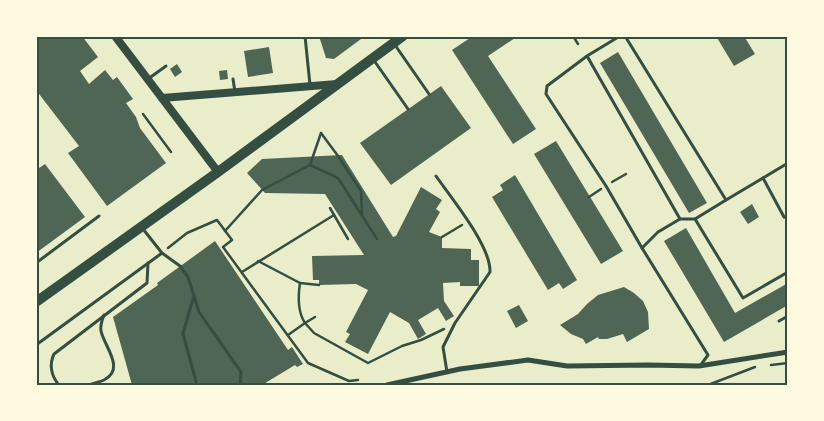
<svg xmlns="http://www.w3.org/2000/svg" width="824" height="421" viewBox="0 0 824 421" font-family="'Work Sans',sans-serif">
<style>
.building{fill:#4f6655}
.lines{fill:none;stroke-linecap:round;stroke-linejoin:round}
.path{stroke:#344e41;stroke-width:2.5}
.service{stroke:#344e41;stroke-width:3}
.minor{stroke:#344e41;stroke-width:5}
.tertiary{stroke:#344e41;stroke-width:8}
.primary{stroke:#344e41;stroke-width:10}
.neatline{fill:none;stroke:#344e41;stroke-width:2}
</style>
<rect width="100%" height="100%" fill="#e9edc9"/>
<g class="building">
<path d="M 36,36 L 82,36 L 98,57 L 80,71 L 89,84 L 105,70 L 113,80 L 117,77 L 133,99 L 126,103 L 136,117 L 140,128 L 166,163 L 107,206 L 68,153 L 79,146 L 36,90 Z"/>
<path d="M 319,36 L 365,36 L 334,59 L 326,58 Z"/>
<path d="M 473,36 L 518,36 L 488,56 L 536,129 L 513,144 L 452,50 Z"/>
<path d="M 716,36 L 744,36 L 755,54 L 734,66 Z"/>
<path d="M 269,47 L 273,73 L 248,77 L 244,51 Z"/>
<path d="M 618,52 L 707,203 L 689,213 L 600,63 Z"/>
<path d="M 177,64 L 182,72 L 175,77 L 170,69 Z"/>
<path d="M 227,70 L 228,79 L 220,80 L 219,71 Z"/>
<path d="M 441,86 L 471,128 L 391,185 L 360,143 Z"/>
<path d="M 556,141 L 623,251 L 601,264 L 534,154 Z"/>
<path d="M 342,155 L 393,237 L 396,236 L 421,187 L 442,200 L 436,209 L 440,212 L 429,232 L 442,237 L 442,248 L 471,249 L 471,260 L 479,260 L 479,286 L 460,286 L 460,282 L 443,283 L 444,301 L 454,316 L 446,321 L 438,308 L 418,320 L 426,334 L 418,339 L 409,323 L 390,312 L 368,354 L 345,342 L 350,334 L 346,332 L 368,290 L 356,284 L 319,285 L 319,280 L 313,280 L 312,256 L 364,255 L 325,194 L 265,193 L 247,173 L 262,159 Z"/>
<path d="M 45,164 L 85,217 L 36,253 L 36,170 Z"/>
<path d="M 515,175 L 577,280 L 563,289 L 559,283 L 548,290 L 492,197 L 503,190 L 500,185 Z"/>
<path d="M 752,204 L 759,217 L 748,224 L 740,212 Z"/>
<path d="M 686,228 L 735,313 L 788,283 L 788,305 L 724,342 L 664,241 Z"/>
<path d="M 215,241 L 288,350 L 292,347 L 303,364 L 297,367 L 295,365 L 262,385 L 132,385 L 113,317 L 158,285 L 157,283 Z"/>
<path d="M 624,287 L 634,293 L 643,301 L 648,312 L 649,329 L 627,342 L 623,334 L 607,339 L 599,339 L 598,337 L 586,344 L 583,339 L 571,334 L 560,325 L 578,314 L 587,304 L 598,295 Z"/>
<path d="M 519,305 L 528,321 L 516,328 L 507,311 Z"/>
</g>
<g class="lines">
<g class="path">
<path d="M 573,36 L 578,44"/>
<path d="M 143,114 L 171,152"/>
<path d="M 321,133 L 338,156 L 361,191 L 362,214"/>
<path d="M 310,165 L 338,178 L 377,239"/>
<path d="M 612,182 L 626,174"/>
<path d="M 589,197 L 601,189"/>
<path d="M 330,208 L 348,239"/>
<path d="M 225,231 L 262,190 L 310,165 L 321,133"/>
<path d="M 442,237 L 462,225"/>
<path d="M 168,248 L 187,233 L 217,220 L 232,240 L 223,247 L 308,363 L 349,381 L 358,380"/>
<path d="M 258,261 L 300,283 L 319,285"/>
<path d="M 242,272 L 334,215"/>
<path d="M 300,283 C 298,296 297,311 305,323 L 315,317"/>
<path d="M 288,335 L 305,323 L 314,333 L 368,363 L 402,346 L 421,340 L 444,329"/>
<path d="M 771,365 L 788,363"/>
<path d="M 708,385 L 755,367"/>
</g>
<g class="service">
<path d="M 305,36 L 310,85"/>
<path d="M 620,36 L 587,56 L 547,86 L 546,94 L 606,186 L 642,248"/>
<path d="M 625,36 L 726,200 L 763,178"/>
<path d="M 395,45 L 429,94"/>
<path d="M 587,56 L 680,219"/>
<path d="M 373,59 L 408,109"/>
<path d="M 148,79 L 166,66"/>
<path d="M 233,79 L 235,92"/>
<path d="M 788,163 L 763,178 L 784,217 L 788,218"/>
<path d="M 436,176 C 452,199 491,246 490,272 L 455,323 L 443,347 L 447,372"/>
<path d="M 726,200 L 695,219 L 743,298 L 788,272"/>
<path d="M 695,219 L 680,219 L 658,232 L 642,248 L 708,355 L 700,366"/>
<path d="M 143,229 L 162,253 L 180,266 L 188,277 L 199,312 L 241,372 L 240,385"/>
<path d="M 36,263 L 99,216"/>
<path d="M 194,295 L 183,334 L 197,385"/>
<path d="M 779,321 L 788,316"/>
<path d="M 36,345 L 162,253"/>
<path d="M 59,385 C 51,376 49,364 54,354 L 147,283 L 148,263"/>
<path d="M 89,385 C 94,383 100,382 104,380 C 126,369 104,346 101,331 C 100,326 102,320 104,315"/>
</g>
<path class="minor" d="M 387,385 L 460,369 L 528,360 L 567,366 L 648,365 L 699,366 L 788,352"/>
<g class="tertiary">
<path d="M 115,36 L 218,172"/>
<path d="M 162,98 L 337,84"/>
</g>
<path class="primary" d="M 36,302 L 218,172 L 403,36"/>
</g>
<rect width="824" height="421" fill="none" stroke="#fefae0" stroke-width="75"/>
<rect x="38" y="38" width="748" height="346" class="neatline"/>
</svg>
